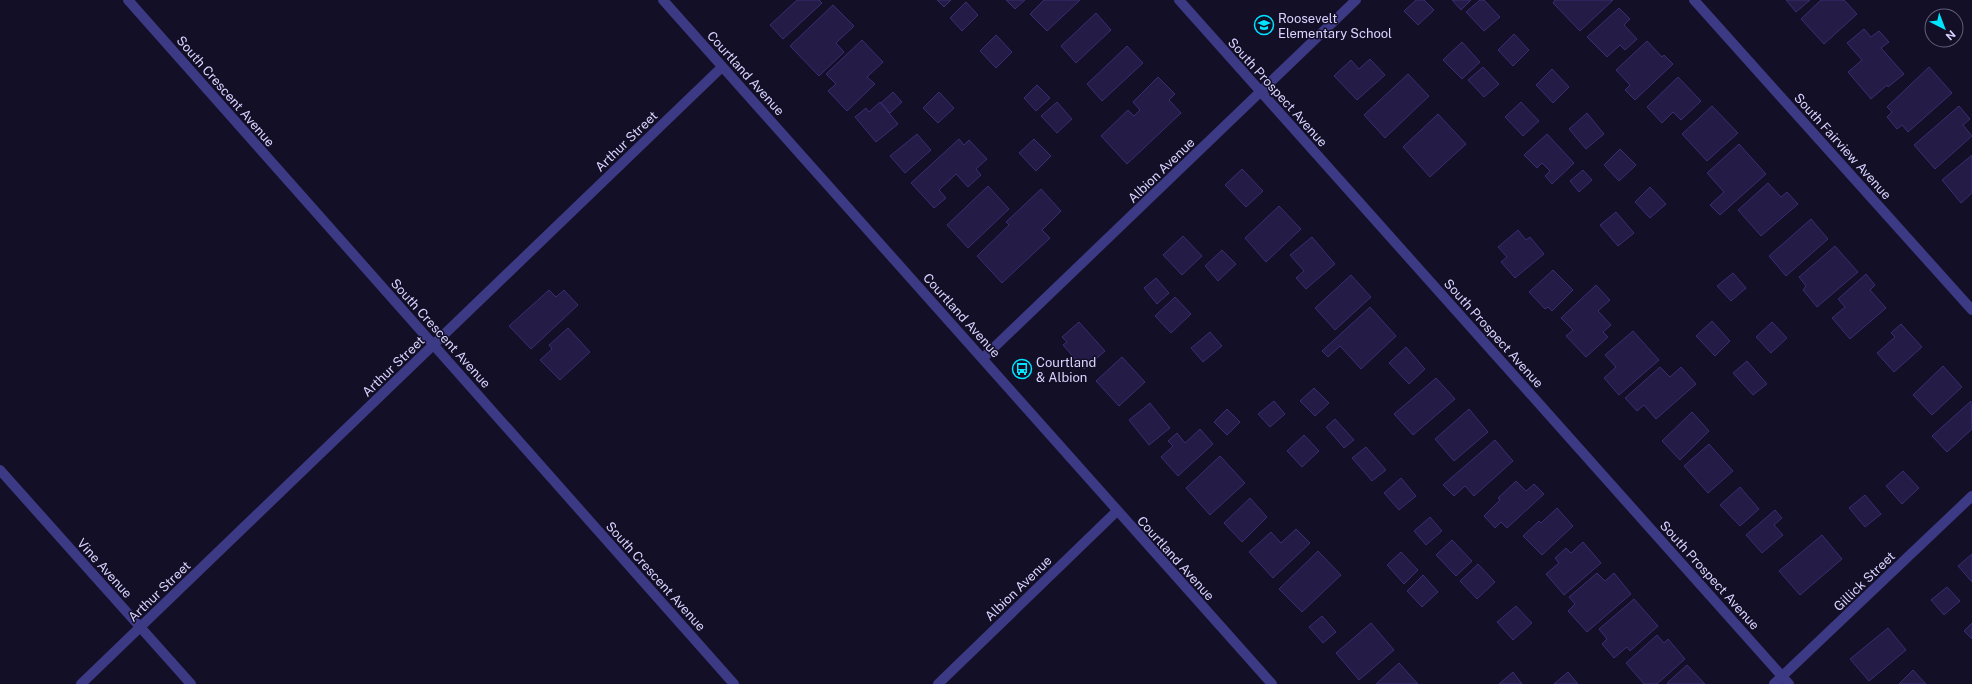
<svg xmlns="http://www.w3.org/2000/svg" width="1972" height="684" viewBox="0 0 1972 684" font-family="'Public Sans',sans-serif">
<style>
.building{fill:#241b47;stroke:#3b2d73}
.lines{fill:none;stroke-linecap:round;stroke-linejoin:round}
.street{stroke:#3d3a85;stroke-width:10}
.labels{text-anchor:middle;stroke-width:3;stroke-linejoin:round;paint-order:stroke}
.poi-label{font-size:13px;fill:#d9d4ff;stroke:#130f26;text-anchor:start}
.street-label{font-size:13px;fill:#d9d4ff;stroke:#130f26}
</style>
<rect width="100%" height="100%" fill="#130f26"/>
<g class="building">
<path d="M 797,0 L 819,0 L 822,3 L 783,39 L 770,25 Z"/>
<path d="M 937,0 L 951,0 L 944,7 Z"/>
<path d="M 1006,0 L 1025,0 L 1015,9 Z"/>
<path d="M 1044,0 L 1080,0 L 1047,31 L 1030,14 Z"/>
<path d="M 1416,0 L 1424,0 L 1434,10 L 1418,25 L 1404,11 Z"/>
<path d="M 1452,0 L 1471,0 L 1461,10 Z"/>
<path d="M 1480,0 L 1484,0 L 1500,17 L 1484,31 L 1466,12 Z"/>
<path d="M 1555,0 L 1613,0 L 1580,31 L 1553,3 Z"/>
<path d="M 1786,0 L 1810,0 L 1796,12 Z"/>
<path d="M 1821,0 L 1844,0 L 1857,14 L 1824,44 L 1801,19 Z"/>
<path d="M 966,2 L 978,15 L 962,31 L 950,18 Z"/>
<path d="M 833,5 L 854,26 L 836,43 L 844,52 L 819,76 L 790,46 Z"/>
<path d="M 1619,8 L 1630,19 L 1624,25 L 1637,39 L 1625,50 L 1620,45 L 1607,57 L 1587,37 Z"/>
<path d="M 1096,13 L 1111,30 L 1076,63 L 1061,46 Z"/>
<path d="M 1864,29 L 1871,37 L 1879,31 L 1889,42 L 1881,48 L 1904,74 L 1888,87 L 1887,85 L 1871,99 L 1848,72 L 1862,60 L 1847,43 Z"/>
<path d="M 1514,34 L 1529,50 L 1513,66 L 1498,50 Z"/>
<path d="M 996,35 L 1012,52 L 996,68 L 980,51 Z"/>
<path d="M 862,40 L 883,62 L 867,77 L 875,84 L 847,111 L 828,91 L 836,84 L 826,74 Z"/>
<path d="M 1647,41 L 1662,57 L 1664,55 L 1673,64 L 1635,100 L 1625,90 L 1630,85 L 1616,70 Z"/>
<path d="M 1462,42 L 1480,62 L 1462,79 L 1443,60 Z"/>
<path d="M 1127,46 L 1143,63 L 1102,101 L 1087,84 Z"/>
<path d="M 1370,59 L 1385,75 L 1357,100 L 1334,76 L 1351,60 L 1359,69 Z"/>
<path d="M 1483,67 L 1499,84 L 1484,97 L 1468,80 Z"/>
<path d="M 1929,67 L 1952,93 L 1908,132 L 1902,125 L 1897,129 L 1887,117 L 1892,112 L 1887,107 Z"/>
<path d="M 1552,69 L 1569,87 L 1553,103 L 1536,85 Z"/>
<path d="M 1408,74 L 1429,96 L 1385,138 L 1364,115 Z"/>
<path d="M 1158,77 L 1175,94 L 1169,100 L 1181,113 L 1127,164 L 1101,136 L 1128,110 L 1134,116 L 1140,110 L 1133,102 Z"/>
<path d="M 1678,77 L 1701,101 L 1681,120 L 1673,112 L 1662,123 L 1647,107 Z"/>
<path d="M 1037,85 L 1050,98 L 1036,111 L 1024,98 Z"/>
<path d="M 893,92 L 902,102 L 890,113 L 881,103 Z"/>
<path d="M 939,92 L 954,108 L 938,123 L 923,108 Z"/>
<path d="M 880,102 L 898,124 L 876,142 L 855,117 L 866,108 L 869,112 Z"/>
<path d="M 1057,102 L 1072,119 L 1057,133 L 1041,116 Z"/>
<path d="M 1521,102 L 1539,121 L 1523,136 L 1505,117 Z"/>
<path d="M 1712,106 L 1738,133 L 1707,161 L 1682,134 Z"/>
<path d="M 1959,106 L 1970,119 L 1963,125 L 1972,136 L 1935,169 L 1914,145 Z"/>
<path d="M 1587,113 L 1604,134 L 1586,149 L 1569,129 Z"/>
<path d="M 1438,114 L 1466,144 L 1430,177 L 1403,147 Z"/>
<path d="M 917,134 L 931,150 L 905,173 L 890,156 Z"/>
<path d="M 1547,134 L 1574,163 L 1552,184 L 1545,176 L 1550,171 L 1542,163 L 1537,168 L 1524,155 Z"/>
<path d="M 959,139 L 964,145 L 969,140 L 987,159 L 976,169 L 981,175 L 968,187 L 956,174 L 939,190 L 946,198 L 934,208 L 911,183 Z"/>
<path d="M 1034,139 L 1051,156 L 1036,171 L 1019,153 Z"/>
<path d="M 1739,144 L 1766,174 L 1720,215 L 1710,205 L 1724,192 L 1707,173 Z"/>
<path d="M 1620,149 L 1636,165 L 1619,181 L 1604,165 Z"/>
<path d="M 1972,155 L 1972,193 L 1961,203 L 1942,180 Z"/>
<path d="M 1242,169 L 1263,191 L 1246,207 L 1225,185 Z"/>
<path d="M 1583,170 L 1592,180 L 1579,192 L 1570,181 Z"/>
<path d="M 1768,183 L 1781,197 L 1787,192 L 1798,204 L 1761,236 L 1738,210 Z"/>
<path d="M 988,186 L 1009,209 L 968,248 L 947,225 Z"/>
<path d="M 1650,187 L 1666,204 L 1650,218 L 1635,202 Z"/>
<path d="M 1041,189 L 1061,211 L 1042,230 L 1050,238 L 1002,283 L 977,256 L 1009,225 L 1006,222 Z"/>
<path d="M 1279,206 L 1301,229 L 1266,262 L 1245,238 Z"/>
<path d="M 1616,212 L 1634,233 L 1618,246 L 1600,225 Z"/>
<path d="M 1811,219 L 1828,239 L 1786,276 L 1769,256 Z"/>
<path d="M 1518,230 L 1526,240 L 1530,237 L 1544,254 L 1515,278 L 1501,262 L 1507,257 L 1498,247 Z"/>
<path d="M 1183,236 L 1202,256 L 1182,275 L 1163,255 Z"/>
<path d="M 1312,237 L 1335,264 L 1306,289 L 1296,278 L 1304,271 L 1290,255 Z"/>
<path d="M 1835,246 L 1858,272 L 1817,307 L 1803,290 L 1806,286 L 1799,277 Z"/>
<path d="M 1222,250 L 1236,264 L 1218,281 L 1205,266 Z"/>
<path d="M 1553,270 L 1573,290 L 1552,311 L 1548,307 L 1545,309 L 1529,292 Z"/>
<path d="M 1733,273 L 1746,288 L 1731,301 L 1717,286 Z"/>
<path d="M 1866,274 L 1875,285 L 1870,290 L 1886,308 L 1850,339 L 1832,318 L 1845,307 L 1838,299 Z"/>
<path d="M 1351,275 L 1371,297 L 1335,330 L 1315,308 Z"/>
<path d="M 1156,278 L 1169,293 L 1157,304 L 1144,288 Z"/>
<path d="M 1596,285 L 1610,300 L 1598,311 L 1611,325 L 1603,332 L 1608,337 L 1586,357 L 1566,336 L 1573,330 L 1561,318 Z"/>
<path d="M 549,290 L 556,297 L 564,290 L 578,305 L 531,349 L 509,326 Z"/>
<path d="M 1175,297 L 1191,314 L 1171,333 L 1155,316 Z"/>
<path d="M 1370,307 L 1396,336 L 1361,369 L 1340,346 L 1328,357 L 1322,351 Z"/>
<path d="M 1712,321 L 1730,341 L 1715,356 L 1696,336 Z"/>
<path d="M 1079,322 L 1105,351 L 1084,369 L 1063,345 L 1067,342 L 1062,337 Z"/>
<path d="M 1772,322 L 1787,338 L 1771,353 L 1756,337 Z"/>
<path d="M 1901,324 L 1922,347 L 1894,372 L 1877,353 L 1895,337 L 1891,333 Z"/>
<path d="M 568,328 L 590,352 L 560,380 L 540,360 L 552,349 L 549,345 Z"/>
<path d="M 1633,331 L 1659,360 L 1619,395 L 1604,378 L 1616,367 L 1605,355 Z"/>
<path d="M 1210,332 L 1222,346 L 1203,362 L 1191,348 Z"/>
<path d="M 1406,347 L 1425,369 L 1409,384 L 1389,363 Z"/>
<path d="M 1122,357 L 1145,382 L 1119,406 L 1096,381 Z"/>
<path d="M 1747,361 L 1767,384 L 1753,395 L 1733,373 Z"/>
<path d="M 1943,366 L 1962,387 L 1932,415 L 1913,395 Z"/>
<path d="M 1660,367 L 1670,377 L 1681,367 L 1696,384 L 1656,419 L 1644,405 L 1637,411 L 1625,398 Z"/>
<path d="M 1436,378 L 1455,399 L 1413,435 L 1394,414 Z"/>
<path d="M 1314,388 L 1329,403 L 1315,416 L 1300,401 Z"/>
<path d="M 1274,401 L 1285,414 L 1270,427 L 1258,414 Z"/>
<path d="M 1971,401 L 1972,429 L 1947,452 L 1932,436 Z"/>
<path d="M 1150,403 L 1170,428 L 1149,445 L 1129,420 Z"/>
<path d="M 1227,409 L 1240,422 L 1227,435 L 1214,422 Z"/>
<path d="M 1469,409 L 1488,432 L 1454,461 L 1435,439 Z"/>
<path d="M 1692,412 L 1709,431 L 1680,460 L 1662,441 Z"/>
<path d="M 1335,419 L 1354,440 L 1344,448 L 1326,427 Z"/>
<path d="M 1200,429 L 1213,444 L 1178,476 L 1161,457 L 1173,446 L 1168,441 L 1177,433 L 1185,443 Z"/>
<path d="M 1304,435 L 1319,451 L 1302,467 L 1287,451 Z"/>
<path d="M 1495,440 L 1513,461 L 1474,496 L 1465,486 L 1454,496 L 1443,485 Z"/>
<path d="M 1709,444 L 1733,471 L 1708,493 L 1684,466 Z"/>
<path d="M 1366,447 L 1386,470 L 1372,481 L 1352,458 Z"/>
<path d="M 1220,456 L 1245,483 L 1210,515 L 1186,488 Z"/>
<path d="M 1903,471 L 1919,488 L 1902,504 L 1886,486 Z"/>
<path d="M 1401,478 L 1416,496 L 1399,510 L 1384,493 Z"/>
<path d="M 1516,481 L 1526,491 L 1534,484 L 1544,494 L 1507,528 L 1501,522 L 1495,528 L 1484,516 L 1500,500 L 1498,498 Z"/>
<path d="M 1740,487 L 1759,509 L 1740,526 L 1720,505 Z"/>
<path d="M 1865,495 L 1881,514 L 1865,527 L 1849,508 Z"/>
<path d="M 1250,498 L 1267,517 L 1242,542 L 1224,523 Z"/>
<path d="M 1557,508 L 1573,526 L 1542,555 L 1523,536 L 1539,521 L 1541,523 Z"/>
<path d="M 1775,510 L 1782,518 L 1774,525 L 1783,535 L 1762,553 L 1746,535 Z"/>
<path d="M 1430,517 L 1442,531 L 1426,545 L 1414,531 Z"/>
<path d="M 1296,529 L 1310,543 L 1273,578 L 1249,552 L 1271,532 L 1281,543 Z"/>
<path d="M 1822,535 L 1842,559 L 1800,595 L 1779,571 Z"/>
<path d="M 1452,540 L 1472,561 L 1456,576 L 1436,555 Z"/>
<path d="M 1583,542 L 1601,563 L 1564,595 L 1546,574 L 1559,563 L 1555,558 L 1566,548 L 1571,553 Z"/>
<path d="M 1318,551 L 1341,575 L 1302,612 L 1279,589 Z"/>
<path d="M 1401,552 L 1418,570 L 1404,584 L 1387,565 Z"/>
<path d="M 1972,554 L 1972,582 L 1958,566 Z"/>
<path d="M 1478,564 L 1495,582 L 1477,599 L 1460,581 Z"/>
<path d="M 1597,573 L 1605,581 L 1614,573 L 1631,594 L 1587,632 L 1568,611 L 1575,604 L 1569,597 Z"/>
<path d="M 1423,575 L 1438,592 L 1422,607 L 1407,591 Z"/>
<path d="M 1947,587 L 1960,601 L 1944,615 L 1931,600 Z"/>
<path d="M 1634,599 L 1658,626 L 1630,651 L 1627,647 L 1614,658 L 1602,644 L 1607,639 L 1599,629 Z"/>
<path d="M 1516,606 L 1532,623 L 1513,640 L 1497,622 Z"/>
<path d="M 1322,616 L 1336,632 L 1323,643 L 1309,627 Z"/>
<path d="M 1371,623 L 1394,650 L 1359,680 L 1336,653 Z"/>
<path d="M 1972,623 L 1972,639 L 1964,631 Z"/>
<path d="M 1888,628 L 1906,650 L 1869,681 L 1850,659 Z"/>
<path d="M 1657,635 L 1664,643 L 1668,639 L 1685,659 L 1657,684 L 1644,684 L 1626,663 Z"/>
<path d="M 1399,663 L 1418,684 L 1376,684 Z"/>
<path d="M 1687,665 L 1705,684 L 1668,684 L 1667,683 Z"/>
<path d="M 1913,670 L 1926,684 L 1899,684 Z"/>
<path d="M 1513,672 L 1522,684 L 1499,684 Z"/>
<path d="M 1568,672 L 1578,684 L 1554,684 Z"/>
</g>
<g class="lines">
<g class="street">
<path d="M 128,0 L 734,684"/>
<path d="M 663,0 L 1272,684"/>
<path d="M 1179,0 L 1789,684"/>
<path d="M 1694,0 L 1972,310"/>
<path d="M 983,358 L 1356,0"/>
<path d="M 0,470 L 191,684"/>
<path d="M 81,684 L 722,67"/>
<path d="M 938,684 L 1117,511"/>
<path d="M 1774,684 L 1972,496"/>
</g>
</g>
<defs>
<g id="school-ring" transform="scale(1)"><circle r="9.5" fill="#130f26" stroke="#00e5ff" stroke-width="1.5"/><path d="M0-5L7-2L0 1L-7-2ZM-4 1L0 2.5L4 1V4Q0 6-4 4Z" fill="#00e5ff"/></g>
<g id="bus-ring" transform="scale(1)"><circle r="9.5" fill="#130f26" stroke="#00e5ff" stroke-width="1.5"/><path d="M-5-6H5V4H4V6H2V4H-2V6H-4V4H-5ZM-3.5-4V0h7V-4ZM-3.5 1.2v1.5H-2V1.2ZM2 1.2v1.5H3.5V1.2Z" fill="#00e5ff"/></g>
</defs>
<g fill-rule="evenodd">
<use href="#school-ring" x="1264" y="25"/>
<use href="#bus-ring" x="1022" y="369"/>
</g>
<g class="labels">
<g class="poi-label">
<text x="1278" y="23">Roosevelt<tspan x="1278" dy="15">Elementary School</tspan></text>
<text x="1036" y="367">Courtland<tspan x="1036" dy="15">&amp; Albion</tspan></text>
</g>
<g class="street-label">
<text transform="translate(746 73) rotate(48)" y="5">Courtland Avenue</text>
<text transform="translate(226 91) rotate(49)" y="5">South Crescent Avenue</text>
<text transform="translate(1278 92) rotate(48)" y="5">South Prospect Avenue</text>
<text transform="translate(626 141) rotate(-44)" y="5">Arthur Street</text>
<text transform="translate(1843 146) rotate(48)" y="5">South Fairview Avenue</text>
<text transform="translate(1161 170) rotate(-44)" y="5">Albion Avenue</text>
<text transform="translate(962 315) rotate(48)" y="5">Courtland Avenue</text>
<text transform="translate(441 333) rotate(48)" y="5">South Crescent Avenue</text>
<text transform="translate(1494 333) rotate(48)" y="5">South Prospect Avenue</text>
<text transform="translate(393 366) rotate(-44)" y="5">Arthur Street</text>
<text transform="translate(1176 558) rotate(48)" y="5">Courtland Avenue</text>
<text transform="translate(105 568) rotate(48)" y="5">Vine Avenue</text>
<text transform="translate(1710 575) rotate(48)" y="5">South Prospect Avenue</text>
<text transform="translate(656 576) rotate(48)" y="5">South Crescent Avenue</text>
<text transform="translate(1864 581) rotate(-44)" y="5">Gillick Street</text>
<text transform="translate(1018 588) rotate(-44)" y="5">Albion Avenue</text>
<text transform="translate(159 591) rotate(-44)" y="5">Arthur Street</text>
</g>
</g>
<g transform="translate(1944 28) rotate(138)"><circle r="19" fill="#130f26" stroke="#625e7d"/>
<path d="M0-3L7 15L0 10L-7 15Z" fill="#00e5ff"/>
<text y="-6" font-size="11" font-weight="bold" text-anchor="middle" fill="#d9d4ff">N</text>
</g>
</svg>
